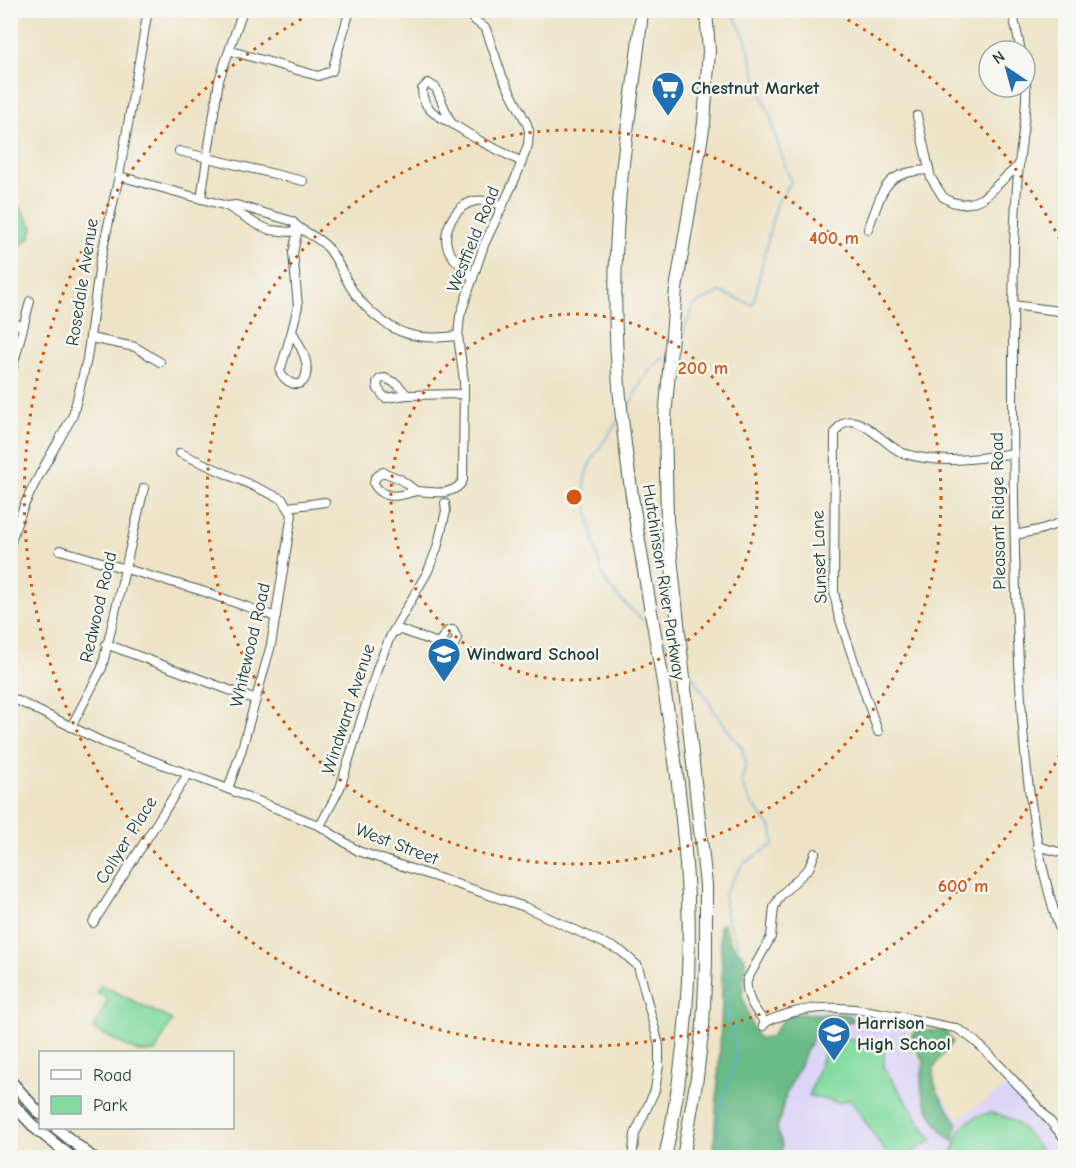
<svg xmlns="http://www.w3.org/2000/svg" width="1076" height="1168" viewBox="0 0 1076 1168" font-family="'Comic Neue',sans-serif">
<style>
.built{fill:#ddd5f6}
.green{fill:#83dba0;stroke:#518c6a;stroke-width:1.5}
.forest{fill:#6abb86;stroke:#447c5d;stroke-width:1.5}
.lines{fill:none;stroke-linecap:round;stroke-linejoin:round}
.stream{stroke:#60add9;stroke-width:1.5}
.minor-casing{stroke:#3e564a;stroke-width:10}
.major-casing{stroke:#3e564a;stroke-width:13}
.highway-casing{stroke:#3e564a;stroke-width:14}
.minor{stroke:#fff;stroke-width:8}
.major{stroke:#fff;stroke-width:10}
.highway{stroke:#fff;stroke-width:12}
.ring{fill:none;stroke:#d45610;stroke-width:3;stroke-dasharray:3 6}
.labels{text-anchor:middle;stroke-width:5;stroke-linejoin:round;paint-order:stroke}
.poi-label{font-size:18px;font-weight:bold;fill:#1f3d34;stroke:#f6f6f2;text-anchor:start}
.street-label{font-size:18px;fill:#1f3d34;stroke:#f6f6f2}
.centre{fill:#d45610;stroke:#f6f6f2;stroke-width:3}
.ring-label{font-size:18px;text-anchor:middle;font-weight:bold;fill:#d45610;stroke:#f6f6f2;stroke-width:5;stroke-linejoin:round;paint-order:stroke}
</style>
<rect width="100%" height="100%" fill="#f6f6f2"/>
<filter id="ink" filterUnits="userSpaceOnUse"><feTurbulence type="fractalNoise" baseFrequency=".0167" numOctaves="2"/><feDisplacementMap in="SourceGraphic" scale="12" xChannelSelector="R" yChannelSelector="G"/><feConvolveMatrix kernelMatrix="1 2 1 2 8 2 1 2 1" color-interpolation-filters="sRGB"/></filter>
<filter id="wash" filterUnits="userSpaceOnUse"><feTurbulence type="fractalNoise" baseFrequency=".008" numOctaves="4" result="noise"/><feDisplacementMap in="SourceGraphic" scale="24" xChannelSelector="R" yChannelSelector="G"/><feGaussianBlur stdDeviation="1.35" result="paint"/><feColorMatrix in="noise" values="0 0 0 0 0 0 0 0 0 0 0 0 0 0 0 0 0 1.4 0 .05"/><feComposite in="paint" operator="in"/></filter>
<g filter="url(#wash)">
<rect width="100%" height="100%" fill="#eee3c6"/>
<path class="built" d="M 810,1010 L 845,1011 L 911,1024 L 905,1041 L 958,1118 L 1012,1084 L 1066,1143 L 1065,1158 L 728,1158 L 767,1040 Z"/>
<g class="green">
<path d="M 14,200 L 33,227 L 30,238 L 11,252 L 11,203 Z"/>
<path d="M 101,985 L 172,1020 L 155,1052 L 138,1052 L 93,1029 L 108,999 L 96,993 Z"/>
<path d="M 838,1035 L 884,1049 L 884,1068 L 932,1140 L 906,1157 L 889,1157 L 850,1099 L 840,1103 L 809,1096 L 828,1041 Z"/>
<path d="M 990,1113 C 1019,1116 1029,1136 1046,1157 L 950,1157 L 949,1155 C 955,1150 955,1146 957,1139 C 961,1123 976,1115 990,1113 Z"/>
</g>
<g class="forest">
<path d="M 723,924 L 731,943 L 745,958 L 746,968 L 742,995 L 753,1029 L 758,1038 L 771,1037 L 787,1014 L 843,1014 L 851,1016 L 853,1021 L 817,1029 L 786,1094 L 777,1129 L 782,1144 L 781,1157 L 712,1158 L 714,1147 C 717,1073 727,999 719,926 Z"/>
<path d="M 919,1030 L 945,1031 L 953,1042 C 948,1050 940,1056 936,1064 C 926,1084 948,1107 957,1123 L 954,1141 C 939,1135 920,1097 921,1081 C 921,1075 923,1068 924,1062 L 912,1040 L 912,1034 Z"/>
</g>
<g class="lines">
<g class="stream">
<path d="M 676,351 L 694,305 L 720,292 L 753,305 L 776,204 L 791,182 L 774,133 L 771,117 L 759,89 L 746,39 L 731,10"/>
<path d="M 627,408 C 639,390 644,369 664,358"/>
<path d="M 617,422 C 609,435 586,464 585,478 C 583,493 598,569 606,582 C 617,599 634,611 648,625"/>
<path d="M 660,637 L 675,653"/>
<path d="M 689,671 L 719,718 L 742,748 L 746,763 L 741,783 L 752,804 L 772,829 L 774,844 L 743,864 L 724,894 L 727,919 L 737,943 L 730,967 L 727,1009 L 737,1056 L 718,1117 L 721,1147 L 717,1158"/>
</g>
</g>
</g>
<g filter="url(#ink)">
<g class="lines">
<g class="minor-casing">
<g id="minor">
<path d="M 1012,10 L 1021,51"/>
<path d="M 231,51 L 318,76 L 332,71 L 350,10"/>
<path d="M 1025,70 C 1029,102 1022,133 1019,165 C 1016,191 1015,219 1014,246 C 1012,362 1013,478 1016,594 C 1021,713 1024,834 1066,947"/>
<path d="M 428,83 L 436,88 L 451,123 C 435,115 422,108 422,89 Z"/>
<path d="M 917,116 L 931,178 L 943,197 L 952,202 L 961,204 L 971,203 L 983,198 L 1019,165"/>
<path d="M 451,123 L 480,141 L 522,162"/>
<path d="M 179,151 L 303,181"/>
<path d="M 119,176 L 227,206 L 256,224 L 270,230 L 290,232 L 298,229"/>
<path d="M 201,199 L 219,80 L 243,10"/>
<path d="M 227,206 L 236,205 L 292,221 C 303,234 316,234 328,248 C 338,260 343,275 351,288 C 363,307 386,328 408,334 C 424,339 441,338 458,336"/>
<path d="M 868,229 C 884,191 881,172 928,170"/>
<path d="M 473,278 C 465,270 453,260 448,249 C 441,230 456,205 475,201 C 485,199 494,203 503,205"/>
<path d="M 1013,305 L 1066,312"/>
<path d="M 10,321 L 23,327"/>
<path d="M 292,331 C 298,343 310,361 306,375 C 302,392 283,382 280,371 Z"/>
<path d="M 292,331 L 298,306 L 293,253 L 298,229"/>
<path d="M 90,338 L 135,347 L 160,362"/>
<path d="M 10,378 L 30,301"/>
<path d="M 385,378 L 397,384 L 407,395 L 385,398 L 378,389 L 377,383 L 380,379 Z"/>
<path d="M 407,395 L 464,394"/>
<path d="M 180,453 L 282,499 L 292,514 L 271,645 L 241,752 L 228,789"/>
<path d="M 383,472 L 400,479 L 416,491 C 400,496 384,501 374,484 L 375,478 Z"/>
<path d="M 416,491 C 431,492 455,497 463,480 L 464,381 L 458,336 L 460,316 L 484,245 L 516,177 L 528,145 L 529,131 L 527,124 L 502,76 L 486,29 L 462,10"/>
<path d="M 288,507 L 325,502"/>
<path d="M 1015,535 L 1039,530 L 1066,521"/>
<path d="M 10,546 C 22,498 50,458 73,415 L 87,359 L 100,262 L 119,176 L 148,10"/>
<path d="M 60,550 L 199,590 L 276,617"/>
<path d="M 453,630 L 457,638 L 455,643 L 452,645 L 438,643 L 448,631 Z"/>
<path d="M 394,632 L 401,630 L 438,643"/>
<path d="M 106,644 L 256,700"/>
<path d="M 10,697 L 103,742 L 228,789 L 320,826 L 358,851 L 525,907 L 621,951 L 638,966 L 659,1045 L 659,1065 L 655,1090 L 635,1134 L 632,1158"/>
<path d="M 71,727 L 102,668 L 144,488"/>
<path d="M 878,732 L 838,614 L 834,591 L 835,433 C 852,400 883,446 903,453 C 939,465 977,459 1013,453"/>
<path d="M 320,826 L 340,788 L 378,666 L 391,635 L 428,571 L 437,548 L 446,511 L 445,503"/>
<path d="M 1037,846 L 1066,854"/>
<path d="M 93,923 L 188,774"/>
<path d="M 765,1022 C 755,1011 745,995 747,980 L 771,937 L 774,907 L 781,895 L 809,868 L 815,853"/>
<path d="M 763,1026 C 767,1020 772,1019 778,1017 C 835,995 899,1018 956,1028 C 974,1038 989,1054 1003,1069 C 1025,1092 1045,1115 1066,1140"/>
</g>
</g>
<g class="major-casing">
<g id="major">
<path d="M 10,1080 L 40,1114"/>
<path d="M 10,1101 L 36,1129 L 73,1158"/>
<path d="M 56,1128 L 93,1158"/>
</g>
</g>
<g class="highway-casing">
<g id="highway">
<path d="M 642,10 C 637,65 628,118 622,172 C 614,246 613,323 620,398 C 634,550 673,699 685,852 C 694,954 687,1057 665,1158"/>
<path d="M 683,1158 L 697,1077 L 703,1025 L 706,964 L 706,885 L 667,520 L 665,418 L 676,289 L 704,123 L 709,51 L 706,10"/>
</g>
</g>
<use href="#minor" class="minor"/>
<use href="#major" class="major"/>
<use href="#highway" class="highway"/>
</g>
</g>
<g class="ring">
<circle cx="574" cy="497" r="183"/>
<circle cx="574" cy="497" r="367"/>
<path d="M1064 747A550 550 0 1 1 316 11M832 11A550 550 0 0 1 1064 247"/>
</g>
<defs>
<g id="supermarket-pin" transform="scale(1.725)"><path d="M0 17L-7.5 6A9.5 9.5 0 1 1 7.5 6Z" fill="#1f6fb2" stroke="#f6f6f2"/><path d="M-6-5.5h2.5l.6 2H6L4.5 2H-2.5L-4.4-4H-6ZM-1.5 3.2a1.3 1.3 0 1 0 .1 0ZM3 3.2a1.3 1.3 0 1 0 .1 0Z" fill="#fff"/></g>
<g id="school-pin" transform="scale(1.725)"><path d="M0 17L-7.5 6A9.5 9.5 0 1 1 7.5 6Z" fill="#1f6fb2" stroke="#f6f6f2"/><path d="M0-5L7-2L0 1L-7-2ZM-4 1L0 2.5L4 1V4Q0 6-4 4Z" fill="#fff"/></g>
</defs>
<g fill-rule="evenodd">
<use href="#supermarket-pin" x="668" y="88"/>
<use href="#school-pin" x="444" y="654"/>
<use href="#school-pin" x="834" y="1033"/>
</g>
<g class="labels">
<g class="poi-label">
<text x="691" y="94">Chestnut Market</text>
<text x="467" y="660">Windward School</text>
<text x="857" y="1029">Harrison<tspan x="857" dy="21">High School</tspan></text>
</g>
<g class="street-label">
<text transform="translate(473 239) rotate(-68)" y="6">Westfield Road</text>
<text transform="translate(82 282) rotate(-81)" y="6">Rosedale Avenue</text>
<text transform="translate(998 511) rotate(-91)" y="6">Pleasant Ridge Road</text>
<text transform="translate(819 557) rotate(-92)" y="6">Sunset Lane</text>
<text transform="translate(664 582) rotate(81)" y="6">Hutchinson River Parkway</text>
<text transform="translate(98 607) rotate(-77)" y="6">Redwood Road</text>
<text transform="translate(250 645) rotate(-77)" y="6">Whitewood Road</text>
<text transform="translate(348 709) rotate(-72)" y="6">Windward Avenue</text>
<text transform="translate(126 840) rotate(-58)" y="6">Collyer Place</text>
<text transform="translate(397 844) rotate(21)" y="6">West Street</text>
</g>
</g>
<circle cx="574" cy="497" r="9" class="centre"/>
<g class="ring-label">
<text x="834" y="244">400 m</text>
<text x="703" y="374">200 m</text>
<text x="963" y="892">600 m</text>
</g>
<rect width="1076" height="1168" fill="none" stroke="#f6f6f2" stroke-width="36"/>
<rect x="39" y="1051" width="195" height="78" fill="#f6f6f2" stroke="#a0aca6" stroke-width="1.5"/>
<rect x="51" y="1070" width="30" height="9" fill="#ffffff" stroke="#a0aca6" stroke-width="1.5"/>
<text x="93" y="1081" font-size="18" fill="#1f3d34">Road</text>
<rect x="51" y="1096" width="30" height="18" fill="#83dba0" stroke="#a0aca6" stroke-width="1.5"/>
<text x="93" y="1111" font-size="18" fill="#1f3d34">Park</text>
<g transform="translate(1007 69) rotate(324)"><circle r="28" fill="#f6f6f2" stroke="#a0aca6" stroke-width="1.5"/>
<path d="M0-4.5L10 22L0 15L-10 22Z" fill="#1f6fb2"/>
<text y="-9" font-size="16" font-weight="bold" text-anchor="middle" fill="#1f3d34">N</text>
</g>
</svg>
